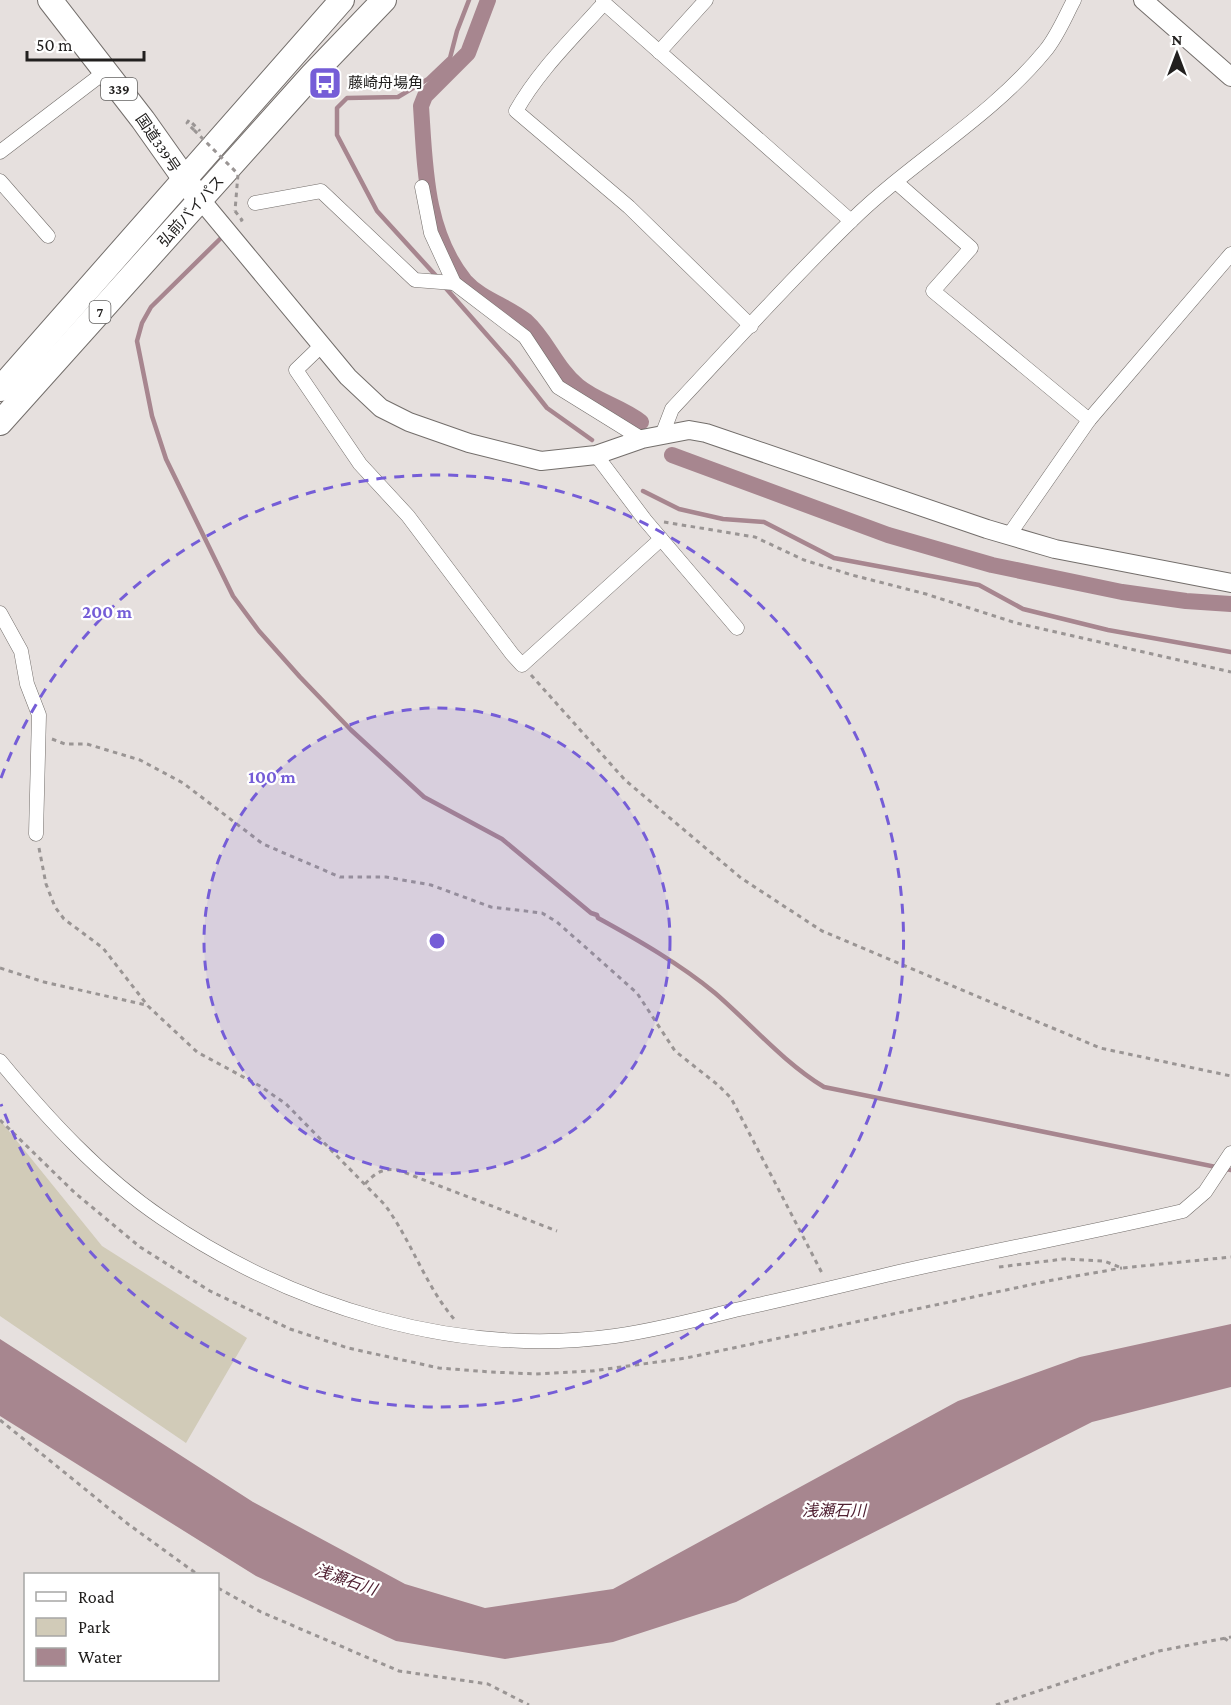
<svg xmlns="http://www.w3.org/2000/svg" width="1231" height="1705" viewBox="0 0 1231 1705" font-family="'Crimson Pro','Noto Sans JP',serif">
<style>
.green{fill:#d1cbb8}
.water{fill:#a7868f}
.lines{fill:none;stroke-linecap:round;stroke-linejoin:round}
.stream{stroke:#a7868f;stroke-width:4.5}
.canal{stroke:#a7868f;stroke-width:16}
.street-casing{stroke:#736e6b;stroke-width:15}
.secondary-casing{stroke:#736e6b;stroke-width:20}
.highway-casing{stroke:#736e6b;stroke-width:26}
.path{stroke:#9a9594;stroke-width:3;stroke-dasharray:4.5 4.5;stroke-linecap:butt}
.street{stroke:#fff;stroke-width:14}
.secondary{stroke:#fff;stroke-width:18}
.highway{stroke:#fff;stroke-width:24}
.path-bridge{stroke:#9a9594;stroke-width:3;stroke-dasharray:4.5 4.5;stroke-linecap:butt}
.ring{fill:none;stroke:#755dd7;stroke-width:3;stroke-dasharray:10 8}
.labels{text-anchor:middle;stroke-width:4.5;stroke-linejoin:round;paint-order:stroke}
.shield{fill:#fff;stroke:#646362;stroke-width:1.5}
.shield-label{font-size:14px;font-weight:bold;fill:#22201f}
.poi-label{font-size:15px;fill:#22201f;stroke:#fff;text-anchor:start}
.street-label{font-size:15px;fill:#22201f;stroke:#fff}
.water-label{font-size:16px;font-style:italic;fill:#502132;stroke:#fff}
.centre{fill:#755dd7;stroke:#fff;stroke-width:3}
.ring-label{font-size:18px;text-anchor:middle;font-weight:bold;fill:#755dd7;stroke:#fff;stroke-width:4.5;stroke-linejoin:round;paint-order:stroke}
</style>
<rect width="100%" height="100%" fill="#e6e0de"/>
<path class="green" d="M 0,1120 L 102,1246 L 247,1338 L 186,1443 L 0,1316 Z"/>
<path class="water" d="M 1231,1324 L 1231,1387 L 1092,1422 L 736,1602 L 613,1642 L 505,1659 L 396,1641 L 256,1576 L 0,1416 L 0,1339 L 253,1502 L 405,1584 L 485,1608 L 613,1589 L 958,1401 L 1080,1357 Z"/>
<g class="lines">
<g class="stream">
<path d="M 221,238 L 151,307 L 142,323 L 137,341 L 152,416 L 166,459 L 233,596 L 259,631 L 300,677 L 351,730 L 424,797 L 502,839 L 591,913 L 597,915 L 598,918 C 638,940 680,964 715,993 C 751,1024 783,1062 824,1087 L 1231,1170"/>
<path d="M 438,278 L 377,211 L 337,135 L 337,108 L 347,98 L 398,97 L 428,79 L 450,58 L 457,31 L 469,0"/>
<path d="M 443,285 L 509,360 L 547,408 L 592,440"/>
<path d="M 643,491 L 679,509 L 723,519 L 764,522 L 834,558 L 979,585 L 1023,609 L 1108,630 L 1231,652"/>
</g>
<g class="canal">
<path d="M 488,0 L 468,53 L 425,96 L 421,106 C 425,166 425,232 465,281 C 481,299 508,306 526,321 C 547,340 556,368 578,386 C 596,401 622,407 641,422"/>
<path d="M 672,455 L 888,535 L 992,565 L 1122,592 L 1186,601 L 1231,604"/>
</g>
<g class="street-casing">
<g id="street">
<path d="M 603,0 L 604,3 L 851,221"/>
<path d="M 604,3 C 573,38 539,70 516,111 L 629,207 L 751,326"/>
<path d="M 659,52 L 706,0"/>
<path d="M 0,152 L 106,71"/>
<path d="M 0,181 L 48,236"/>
<path d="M 896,182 L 971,248 L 933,291 L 1089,420 L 1009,535"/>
<path d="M 422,187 L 431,233 L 454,283 L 525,337 L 558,387 L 642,439"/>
<path d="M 255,203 L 321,191 L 415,280 L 454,283"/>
<path d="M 321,346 L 296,370 L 360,464 L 408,516 L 512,654 L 522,665 L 661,539"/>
<path d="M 1089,420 L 1231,254"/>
<path d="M 662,435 L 672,409 C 731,346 789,281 851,221 C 912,161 990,118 1045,51 C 1057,37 1065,17 1074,0"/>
<path d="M 596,455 L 645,520 L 737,628"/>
<path d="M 0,613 L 21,651 L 27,684 L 39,715 L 36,834"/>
<path d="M 0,1061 C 47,1118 100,1176 162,1218 C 292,1307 457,1358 615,1336 C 656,1330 696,1320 735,1310 C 786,1299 836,1287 886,1275 C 985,1252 1085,1234 1183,1211 L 1205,1192 L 1231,1153"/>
</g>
</g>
<g class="secondary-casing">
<g id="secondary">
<path d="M 1143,0 L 1231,77"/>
<path d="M 201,200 L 348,377 L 381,408 L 409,422 L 469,443 L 541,461 L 596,455 L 642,439 L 689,430 L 706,433 L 987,529 L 1055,549 L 1231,583"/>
</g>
</g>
<g class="highway-casing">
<g id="highway">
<path d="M 50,0 L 143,120 L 194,192"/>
<path d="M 0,389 L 342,0"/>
<path d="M 0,423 L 313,74 L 384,0"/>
</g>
</g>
<g class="path">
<path d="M 194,130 L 187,123 L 189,120 L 200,131"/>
<path d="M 235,211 L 242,220 L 240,221"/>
<path d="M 664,522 L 755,537 L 804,560 L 852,575 L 926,594 L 1016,623 L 1231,672"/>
<path d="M 531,675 L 625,780 L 741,878 L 822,931 L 1100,1048 L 1231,1076"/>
<path d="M 52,739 L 65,744 L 87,744 L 140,760 L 183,783 L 263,844 L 340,877 L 386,877 L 431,885 L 491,907 L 542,913 L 557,922 L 637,993 L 675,1051 L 718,1085 L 731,1098 L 823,1275"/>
<path d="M 39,848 L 46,884 L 55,907 L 64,919 L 103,948 L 148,1006 L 197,1052 L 260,1086 L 286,1104 L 385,1205 C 412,1242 425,1285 454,1319"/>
<path d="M 0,968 L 44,982 L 146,1005"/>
<path d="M 0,1120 L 75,1193 L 140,1247 L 210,1291 L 290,1329 L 348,1348 L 439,1368 L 491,1372 L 536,1374 L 592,1371 L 686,1358 L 1053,1280 L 1122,1268"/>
<path d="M 365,1184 C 375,1173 382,1168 398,1170 L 557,1231"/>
<path d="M 999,1267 L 1064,1259 L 1104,1261 L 1122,1268 L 1231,1257"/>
<path d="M 0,1420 L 128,1524 L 197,1574"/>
<path d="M 218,1588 L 261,1612 L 399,1671 L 488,1684 L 529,1705"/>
<path d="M 1224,1638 L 1231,1643"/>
<path d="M 996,1705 L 1159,1651 L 1231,1637"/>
</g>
<use href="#street" class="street"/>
<use href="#secondary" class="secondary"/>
<use href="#highway" class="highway"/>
<path class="path-bridge" d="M 194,130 L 238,174 L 235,211"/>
</g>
<circle cx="437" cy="941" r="233" fill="#755dd7" fill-opacity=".12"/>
<g class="ring">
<circle cx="437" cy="941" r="233"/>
<path d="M1 778A466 466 0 1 1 1 1104"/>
</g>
<defs>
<g id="bus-square" transform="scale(1.725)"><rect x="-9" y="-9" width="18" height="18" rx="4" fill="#755dd7" stroke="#fff"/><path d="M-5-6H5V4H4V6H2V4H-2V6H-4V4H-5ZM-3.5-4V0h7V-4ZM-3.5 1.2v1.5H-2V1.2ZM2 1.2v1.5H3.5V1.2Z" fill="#fff"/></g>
</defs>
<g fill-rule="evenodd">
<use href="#bus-square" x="325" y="83"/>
</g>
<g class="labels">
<g class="shield">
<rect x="101" y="78" width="36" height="22" rx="4.5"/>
<rect x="89.5" y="301" width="21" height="22" rx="4.5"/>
</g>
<g class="shield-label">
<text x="119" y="94">339</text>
<text x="100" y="317">7</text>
</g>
<g class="poi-label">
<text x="348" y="88">藤崎舟場角</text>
</g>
<g class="street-label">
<text transform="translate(158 143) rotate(56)" y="5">国道339号</text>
<text transform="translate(191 211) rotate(-48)" y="5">弘前バイパス</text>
</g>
<g class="water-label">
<text x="834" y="1516">浅瀬石川</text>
<text transform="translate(346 1579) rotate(19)" y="6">浅瀬石川</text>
</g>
</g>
<circle cx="437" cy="941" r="9" class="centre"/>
<g class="ring-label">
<text x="107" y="618">200 m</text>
<text x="272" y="783">100 m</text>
</g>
<rect x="24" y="1573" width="195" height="108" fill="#ffffff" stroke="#a7a6a5" stroke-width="1.5"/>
<rect x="36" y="1592" width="30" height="9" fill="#ffffff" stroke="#a7a6a5" stroke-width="1.5"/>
<text x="78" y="1603" font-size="18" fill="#22201f">Road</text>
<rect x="36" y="1618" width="30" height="18" fill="#d1cbb8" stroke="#a7a6a5" stroke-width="1.5"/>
<text x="78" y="1633" font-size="18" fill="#22201f">Park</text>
<rect x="36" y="1648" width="30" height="18" fill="#a7868f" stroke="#a7a6a5" stroke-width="1.5"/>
<text x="78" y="1663" font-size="18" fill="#22201f">Water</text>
<g transform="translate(1177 54)" stroke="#ffffff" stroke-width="4.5" paint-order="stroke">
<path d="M0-4.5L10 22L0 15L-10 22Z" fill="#22201f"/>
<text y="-9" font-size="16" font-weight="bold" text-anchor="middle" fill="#22201f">N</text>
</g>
<path d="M27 51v9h117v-9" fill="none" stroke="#22201f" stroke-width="3"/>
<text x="36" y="51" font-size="18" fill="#22201f" stroke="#ffffff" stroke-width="4.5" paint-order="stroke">50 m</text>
</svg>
